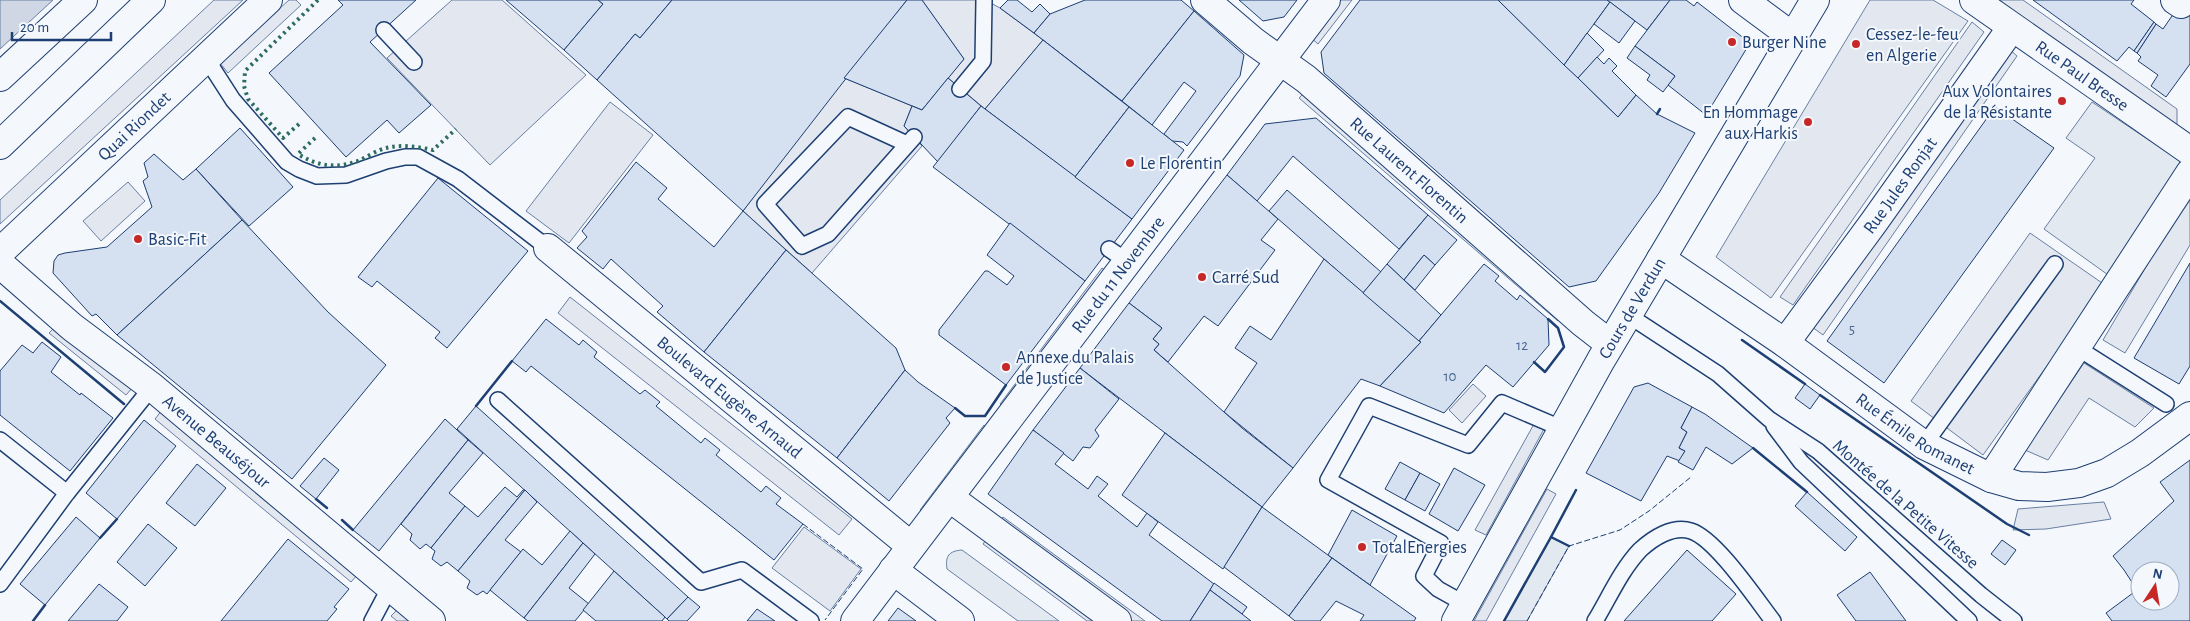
<svg xmlns="http://www.w3.org/2000/svg" width="2190" height="621" viewBox="0 0 2190 621" font-family="'Alegreya Sans',sans-serif">
<style>
.green{fill:#e3e9f0;stroke:#687fa3}
.parking{fill:#e3e8f0;stroke:#687fa3}
.water{fill:#cfd7e4;stroke:#687fa3}
.building{fill:#d5e0f0;stroke:#1d3f73;fill-rule:evenodd}
.lines{fill:none;stroke-linecap:round;stroke-linejoin:round}
.service-casing{stroke:#1d3f73;stroke-width:18}
.minor-casing{stroke:#1d3f73;stroke-width:30}
.secondary-casing{stroke:#1d3f73;stroke-width:30}
.primary-casing{stroke:#1d3f73;stroke-width:30}
.service{stroke:#f4f7fb;stroke-width:15}
.minor{stroke:#f4f7fb;stroke-width:28}
.secondary{stroke:#f4f7fb;stroke-width:28}
.primary{stroke:#f4f7fb;stroke-width:28}
.hedge{stroke:#2c6c60;stroke-width:4;stroke-dasharray:2.5 4;stroke-linecap:butt}
.fence{stroke:#1d3f73;stroke-width:1;stroke-dasharray:6 2.5;stroke-linecap:butt}
.wall{stroke:#1d3f73;stroke-width:2.5}
.poi-dot{fill:#c62828;stroke:#f4f7fb;stroke-width:2}
.labels{text-anchor:middle;stroke-width:4;stroke-linejoin:round;paint-order:stroke}
.number-label{font-size:15px;fill:#4b6792}
.poi-label{font-size:18px;fill:#1d3f73;stroke:#f4f7fb;text-anchor:start}
.street-label{font-size:18px;fill:#1d3f73;stroke:#f4f7fb}
</style>
<rect width="100%" height="100%" fill="#f4f7fb"/>
<g class="green">
<path d="M 2092,102 L 2186,165 L 2111,277 L 2044,229 L 2095,158 L 2066,138 Z"/>
<path d="M 1551,537 L 1569,546 L 1527,621 L 1504,621 Z"/>
<path d="M 962,550 L 1059,621 L 1018,621 L 947,569 C 945,556 949,551 962,550 Z"/>
</g>
<g class="parking">
<path d="M 214,0 L 243,0 L 0,224 L 0,200 Z"/>
<path d="M 289,0 L 296,0 L 301,5 L 228,73 L 220,63 Z"/>
<path d="M 452,0 L 502,0 L 586,75 L 490,165 L 387,58 Z"/>
<path d="M 922,0 L 985,0 L 1000,8 L 1043,40 L 985,109 L 948,78 L 964,59 Z"/>
<path d="M 1338,0 L 1352,0 L 1318,44 L 1310,37 Z"/>
<path d="M 1870,0 L 1933,0 L 1968,21 L 1771,298 L 1716,257 Z"/>
<path d="M 1985,0 L 2023,0 L 2177,109 L 2177,134 Z"/>
<path d="M 1972,22 L 1984,32 L 1793,305 L 1780,297 Z"/>
<path d="M 2009,49 L 2017,56 L 1823,335 L 1812,327 Z"/>
<path d="M 844,78 L 912,106 L 904,126 L 922,146 L 812,273 L 743,211 Z"/>
<path d="M 1305,92 L 1564,314 L 1558,321 L 1299,98 Z"/>
<path d="M 610,102 L 653,135 L 569,243 L 526,211 Z"/>
<path d="M 128,182 L 145,201 L 101,241 L 83,221 Z"/>
<path d="M 2187,197 L 2190,197 L 2190,245 L 2125,353 L 2103,340 Z"/>
<path d="M 2030,233 L 2105,285 L 1983,455 L 1911,401 Z"/>
<path d="M 1102,268 L 1111,275 L 1008,411 L 1000,404 Z"/>
<path d="M 570,297 L 852,519 L 839,535 L 558,313 Z"/>
<path d="M 57,325 L 133,387 L 126,395 L 49,333 Z"/>
<path d="M 2084,363 L 2154,408 L 2135,427 L 2089,398 L 2048,460 L 2025,450 Z"/>
<path d="M 1473,384 L 1486,396 L 1462,423 L 1449,410 Z"/>
<path d="M 162,410 L 358,574 L 351,582 L 155,419 Z"/>
<path d="M 1534,424 L 1544,429 L 1486,535 L 1475,530 Z"/>
<path d="M 984,425 L 991,431 L 928,516 L 920,510 Z"/>
<path d="M 1547,489 L 1556,494 L 1486,621 L 1474,621 Z"/>
<path d="M 2104,502 L 2111,519 L 2046,529 L 2013,530 L 2018,509 Z"/>
<path d="M 1003,517 L 1145,621 L 1129,621 L 997,524 Z"/>
<path d="M 804,527 L 861,569 L 830,611 L 772,568 Z"/>
<path d="M 988,537 L 1102,621 L 1087,621 L 983,544 Z"/>
<path d="M 399,608 L 414,621 L 397,621 L 391,616 Z"/>
</g>
<path class="water" d="M 0,0 L 53,0 L 0,49 Z"/>
<g class="building">
<path d="M 338,0 L 416,0 L 370,42 L 431,105 L 399,133 L 387,120 L 346,157 L 269,73 L 343,5 Z"/>
<path d="M 506,0 L 598,0 L 603,4 L 564,50 Z"/>
<path d="M 598,0 L 672,0 L 640,38 L 635,34 L 597,80 L 564,50 L 603,4 Z"/>
<path d="M 672,0 L 907,0 L 743,211 L 597,80 L 635,34 L 640,38 Z"/>
<path d="M 907,0 L 922,0 L 964,59 L 922,110 L 844,78 Z"/>
<path d="M 1008,0 L 1017,0 L 1032,12 L 1040,4 L 1050,14 L 1034,33 L 1000,8 Z"/>
<path d="M 1085,0 L 1181,0 L 1194,11 L 1122,101 L 1034,33 L 1050,14 Z"/>
<path d="M 1239,0 L 1297,0 L 1284,17 L 1263,21 Z"/>
<path d="M 1360,0 L 1498,0 L 1618,117 L 1636,95 L 1657,114 L 1695,133 L 1659,193 L 1596,281 L 1569,287 L 1324,73 L 1321,52 Z"/>
<path d="M 1498,0 L 1607,0 L 1610,2 L 1564,65 Z"/>
<path d="M 1607,0 L 1670,0 L 1647,30 Z"/>
<path d="M 1670,0 L 1686,0 L 1694,6 L 1697,2 L 1750,43 L 1706,115 L 1668,85 L 1675,76 L 1635,46 Z"/>
<path d="M 2033,0 L 2134,0 L 2131,4 L 2154,22 L 2134,51 L 2129,47 L 2117,61 Z"/>
<path d="M 2183,0 L 2190,0 L 2190,64 L 2166,97 L 2151,86 L 2158,75 L 2138,61 L 2141,57 L 2137,53 L 2156,24 L 2163,29 Z"/>
<path d="M 1610,2 L 1635,21 L 1619,43 L 1594,24 Z"/>
<path d="M 1194,11 L 1244,55 L 1240,76 L 1187,146 L 1183,142 L 1172,141 L 1164,134 L 1196,91 L 1184,82 L 1152,125 L 1122,101 Z"/>
<path d="M 2154,22 L 2156,24 L 2137,53 L 2134,51 Z"/>
<path d="M 1587,33 L 1604,50 L 1578,78 L 1564,65 Z"/>
<path d="M 1043,40 L 1129,107 L 1075,177 L 985,109 Z"/>
<path d="M 1635,46 L 1675,76 L 1663,92 L 1647,80 L 1650,75 L 1627,58 Z"/>
<path d="M 1597,57 L 1604,64 L 1609,58 L 1617,66 L 1612,71 L 1636,95 L 1618,117 L 1578,78 Z"/>
<path d="M 948,78 L 981,106 L 938,162 L 904,126 L 912,106 L 922,110 Z"/>
<path d="M 981,106 L 1132,219 L 1085,281 L 933,167 Z"/>
<path d="M 1129,107 L 1184,150 L 1132,219 L 1075,177 Z"/>
<path d="M 1995,107 L 2054,148 L 1884,383 L 1827,341 Z"/>
<path d="M 1316,118 L 1428,215 L 1399,249 L 1293,156 L 1257,201 L 1227,175 L 1265,124 Z"/>
<path d="M 240,128 L 293,187 L 249,226 L 196,169 Z"/>
<path d="M 154,154 L 183,180 L 196,169 L 242,220 L 117,335 L 96,314 L 92,316 L 53,273 L 54,261 L 58,255 L 65,253 L 107,247 L 152,207 L 143,181 L 148,177 L 144,163 Z"/>
<path d="M 636,162 L 667,188 L 658,199 L 714,247 L 743,211 L 786,250 L 704,352 L 657,312 L 663,306 L 611,259 L 603,269 L 577,248 L 587,237 L 582,231 Z"/>
<path d="M 1227,175 L 1278,219 L 1261,240 L 1275,250 L 1218,326 L 1204,316 L 1168,362 L 1154,350 L 1159,344 L 1153,339 L 1162,328 L 1129,303 Z"/>
<path d="M 438,178 L 528,251 L 447,348 L 435,338 L 440,332 L 377,281 L 372,287 L 358,277 Z"/>
<path d="M 1287,190 L 1381,272 L 1363,293 L 1269,211 Z"/>
<path d="M 1428,215 L 1457,240 L 1435,265 L 1424,255 L 1404,280 L 1387,264 Z"/>
<path d="M 242,220 L 328,312 L 386,365 L 292,479 L 117,335 Z"/>
<path d="M 1010,223 L 1085,281 L 1006,385 L 939,335 L 939,330 L 985,271 L 988,271 L 1007,285 L 1014,276 L 987,255 Z"/>
<path d="M 786,250 L 896,348 L 905,370 L 837,458 L 704,352 Z"/>
<path d="M 1424,255 L 1435,265 L 1415,290 L 1404,280 Z"/>
<path d="M 1324,259 L 1421,342 L 1380,386 L 1361,379 L 1293,468 L 1224,412 L 1257,363 L 1235,348 L 1250,326 L 1271,340 Z"/>
<path d="M 2190,263 L 2190,366 L 2179,384 L 2134,358 Z"/>
<path d="M 1387,264 L 1441,315 L 1419,341 L 1363,293 Z"/>
<path d="M 1484,264 L 1499,276 L 1495,281 L 1517,300 L 1520,295 L 1548,319 L 1549,345 L 1513,387 L 1486,365 L 1444,413 L 1380,386 L 1421,342 L 1419,341 Z"/>
<path d="M 1129,303 L 1162,328 L 1153,339 L 1159,344 L 1154,350 L 1242,428 L 1293,468 L 1262,507 L 1080,368 Z"/>
<path d="M 546,319 L 579,345 L 583,340 L 597,352 L 594,357 L 640,394 L 645,390 L 660,402 L 656,406 L 701,443 L 705,438 L 720,450 L 716,455 L 761,492 L 766,486 L 781,498 L 776,504 L 803,524 L 774,560 L 531,366 L 526,372 L 512,361 Z"/>
<path d="M 42,342 L 61,357 L 51,372 L 80,395 L 81,393 L 113,418 L 70,471 L 0,415 L 0,371 L 22,345 L 33,353 Z"/>
<path d="M 1080,368 L 1119,399 L 1095,430 L 1099,436 L 1090,448 L 1083,447 L 1073,461 L 1033,430 Z"/>
<path d="M 905,370 L 918,382 L 955,408 L 946,418 L 950,423 L 889,501 L 837,458 Z"/>
<path d="M 1648,383 L 1692,407 L 1681,428 L 1687,432 L 1679,448 L 1685,451 L 1680,461 L 1667,456 L 1641,501 L 1586,473 L 1634,387 Z"/>
<path d="M 1805,384 L 1820,395 L 1810,409 L 1795,398 Z"/>
<path d="M 476,406 L 688,597 L 667,619 L 457,429 Z"/>
<path d="M 1692,407 L 1705,414 L 1753,448 L 1732,464 L 1706,447 L 1693,470 L 1678,462 L 1685,451 L 1679,448 L 1687,432 L 1681,428 Z"/>
<path d="M 445,419 L 468,440 L 379,551 L 353,530 Z"/>
<path d="M 144,420 L 176,446 L 117,519 L 86,493 Z"/>
<path d="M 1033,430 L 1064,453 L 1055,464 L 1088,489 L 1097,476 L 1108,484 L 1098,496 L 1137,527 L 1147,513 L 1158,522 L 1149,535 L 1214,584 L 1190,621 L 1162,621 L 988,494 Z"/>
<path d="M 1165,433 L 1262,507 L 1223,569 L 1122,495 Z"/>
<path d="M 468,440 L 483,453 L 449,493 L 465,506 L 431,548 L 426,544 L 420,549 L 410,540 L 412,534 L 401,524 Z"/>
<path d="M 324,458 L 339,470 L 316,499 L 300,486 Z"/>
<path d="M 2190,460 L 2190,621 L 2112,621 L 2106,613 L 2137,590 L 2124,570 L 2113,556 L 2174,501 L 2160,482 ZM 2140,571 L 2170,571 L 2170,601 L 2140,601 Z"/>
<path d="M 1400,462 L 1420,473 L 1405,500 L 1385,489 Z"/>
<path d="M 197,464 L 226,488 L 195,526 L 166,503 Z"/>
<path d="M 1454,468 L 1485,485 L 1458,531 L 1429,514 Z"/>
<path d="M 1420,473 L 1440,484 L 1425,511 L 1405,500 Z"/>
<path d="M 505,487 L 517,497 L 523,490 L 525,490 L 458,571 L 447,562 L 441,566 L 432,559 L 435,551 L 431,548 L 465,506 L 478,517 Z"/>
<path d="M 525,490 L 537,502 L 505,540 L 521,552 L 487,594 L 483,591 L 477,595 L 467,588 L 470,581 L 458,571 Z"/>
<path d="M 1807,492 L 1857,537 L 1845,551 L 1795,506 Z"/>
<path d="M 1262,507 L 1332,558 L 1289,616 L 1224,567 Z"/>
<path d="M 1352,510 L 1397,536 L 1370,585 L 1328,555 Z"/>
<path d="M 76,517 L 100,538 L 45,605 L 20,584 Z"/>
<path d="M 148,524 L 177,548 L 145,586 L 117,562 Z"/>
<path d="M 570,531 L 583,543 L 524,618 L 490,590 L 523,549 L 542,565 Z"/>
<path d="M 288,539 L 349,589 L 334,607 L 337,609 L 327,621 L 221,621 Z"/>
<path d="M 2002,540 L 2016,550 L 2005,565 L 1991,554 Z"/>
<path d="M 583,543 L 595,554 L 569,588 L 589,604 L 575,621 L 528,621 L 524,618 Z"/>
<path d="M 1687,550 L 1736,594 L 1712,621 L 1624,621 Z"/>
<path d="M 1332,558 L 1416,618 L 1414,621 L 1360,621 L 1364,615 L 1336,601 L 1320,621 L 1295,621 L 1289,616 Z"/>
<path d="M 614,571 L 665,617 L 662,621 L 596,621 L 583,610 Z"/>
<path d="M 1870,572 L 1906,621 L 1856,621 L 1837,595 Z"/>
<path d="M 1214,583 L 1247,607 L 1242,614 L 1210,590 Z"/>
<path d="M 99,584 L 128,607 L 117,621 L 68,621 Z"/>
<path d="M 1210,590 L 1242,614 L 1251,621 L 1190,621 Z"/>
<path d="M 688,597 L 700,607 L 687,621 L 669,621 L 667,619 Z"/>
<path d="M 898,608 L 916,621 L 888,621 Z"/>
<path d="M 757,609 L 775,621 L 747,621 Z"/>
</g>
<g class="lines">
<g class="service-casing">
<g id="service">
<path d="M 384,30 L 414,62"/>
<path d="M 206,58 L 233,100 L 287,162 L 299,169 L 317,176 L 346,175 L 386,161 L 405,157 L 418,157 L 458,179 L 548,248"/>
<path d="M 960,89 L 983,61 L 984,0"/>
<path d="M 907,144 L 848,117 L 765,204 L 802,246 L 828,234 L 914,137"/>
<path d="M 1109,249 L 1128,262"/>
<path d="M 1628,315 L 1718,374 L 1769,419 L 1818,451 L 1981,595 L 2014,621"/>
<path d="M 2076,347 L 2166,404"/>
<path d="M 498,400 L 701,582 L 742,570 L 811,621"/>
<path d="M 1774,426 L 1801,462 L 1969,621"/>
<path d="M 0,440 L 67,493"/>
<path d="M 1924,445 L 2055,264"/>
<path d="M 0,584 L 67,493 L 152,387"/>
<path d="M 1465,604 L 1438,589 L 1424,576 L 1441,543 L 1328,480 L 1369,406 L 1468,445 L 1502,403 L 1563,429"/>
<path d="M 372,621 L 390,587"/>
<path d="M 1595,621 C 1609,598 1621,570 1640,550 C 1653,538 1673,525 1691,531 C 1716,539 1756,599 1773,621"/>
</g>
</g>
<g class="minor-casing">
<g id="minor">
<path id="s1" d="M 1205,0 L 1253,41 L 1306,79 L 1583,323 L 1610,344"/>
<path d="M 1743,0 L 1793,37"/>
<path id="s2" d="M 1974,0 L 2190,151"/>
<path d="M 2175,0 L 2181,4"/>
<path id="s3" d="M 548,248 L 911,546"/>
<path id="s4" d="M 0,252 L 268,0"/>
<path id="s5" d="M 1661,259 L 1785,343 L 1924,445 L 1991,478 L 2019,486 L 2047,487 L 2079,483 L 2107,473 L 2140,453 L 2190,416"/>
<path id="s6" d="M 0,264 L 72,327 L 152,387 L 431,621"/>
<path id="s7" d="M 1785,343 L 1874,222 L 2012,27"/>
<path d="M 1991,478 L 2190,173"/>
<path d="M 950,498 L 1117,621"/>
<path d="M 893,570 L 960,621"/>
<path id="s8" d="M 855,621 L 1326,0"/>
</g>
</g>
<g class="secondary-casing">
<g id="secondary">
<path id="s9" d="M 1456,621 L 1601,360 L 1815,0"/>
</g>
</g>
<g class="primary-casing">
<g id="primary">
<path d="M 0,77 L 83,0"/>
<path d="M 0,145 L 151,0"/>
</g>
</g>
<use href="#service" class="service"/>
<use href="#minor" class="minor"/>
<use href="#secondary" class="secondary"/>
<use href="#primary" class="primary"/>
<g class="hedge">
<path d="M 299,124 L 283,138 L 248,99 L 244,86 L 245,71 L 318,0"/>
<path d="M 315,138 L 298,154 C 317,166 336,169 358,161 C 367,157 377,150 386,148 C 401,144 419,147 433,150 L 456,129"/>
</g>
<g class="fence">
<path d="M 803,524 L 863,569 L 825,620"/>
<path d="M 1527,621 L 1569,546 L 1620,530 L 1649,511 L 1691,477"/>
</g>
<g class="wall">
<path d="M 1657,114 L 1660,109"/>
<path d="M 0,301 L 124,404"/>
<path d="M 1742,340 L 1805,384"/>
<path d="M 1534,362 L 1545,372 L 1564,347 L 1558,328 L 1548,319"/>
<path d="M 1820,395 L 2007,524 L 2029,535"/>
<path d="M 476,406 L 512,361"/>
<path d="M 955,408 L 965,416 L 985,416 L 1006,385"/>
<path d="M 1753,448 L 1807,492"/>
<path d="M 316,499 L 327,508"/>
<path d="M 342,520 L 353,530"/>
<path d="M 100,538 L 117,519"/>
<path d="M 1569,546 L 1551,537 L 1576,490"/>
<path d="M 33,621 L 45,605"/>
<path d="M 1504,621 L 1551,537"/>
</g>
</g>
<g class="poi-dot">
<circle cx="1732" cy="42" r="5"/>
<circle cx="1856" cy="44" r="5"/>
<circle cx="2062" cy="101" r="5"/>
<circle cx="1808" cy="122" r="5"/>
<circle cx="1130" cy="163" r="5"/>
<circle cx="138" cy="239" r="5"/>
<circle cx="1202" cy="277" r="5"/>
<circle cx="1006" cy="367" r="5"/>
<circle cx="1362" cy="547" r="5"/>
</g>
<g class="labels">
<g class="number-label">
<text x="1852" y="334">5</text>
<text x="1522" y="350">12</text>
<text x="1450" y="381">10</text>
</g>
<g class="poi-label">
<text x="1866" y="40">Cessez-le-feu<tspan x="1866" dy="21">en Algerie</tspan></text>
<text x="1742" y="48">Burger Nine</text>
<text x="2052" y="97" text-anchor="end">Aux Volontaires<tspan x="2052" dy="21">de la Résistante</tspan></text>
<text x="1798" y="118" text-anchor="end">En Hommage<tspan x="1798" dy="21">aux Harkis</tspan></text>
<text x="1140" y="169">Le Florentin</text>
<text x="148" y="245">Basic-Fit</text>
<text x="1212" y="283">Carré Sud</text>
<text x="1016" y="363">Annexe du Palais<tspan x="1016" dy="21">de Justice</tspan></text>
<text x="1372" y="553">TotalEnergies</text>
</g>
<g class="street-label">
<text dy="6" stroke="none"><textPath href="#s2" startOffset="132">Rue Paul Bresse</textPath></text>
<text dy="6" stroke="none"><textPath href="#s4" startOffset="184">Quai Riondet</textPath></text>
<text dy="6" stroke="none"><textPath href="#s1" startOffset="266">Rue Laurent Florentin</textPath></text>
<text dy="6" stroke="none"><textPath href="#s7" startOffset="195">Rue Jules Ronjat</textPath></text>
<text dy="6" stroke="none"><textPath href="#s8" startOffset="435">Rue du 11 Novembre</textPath></text>
<text dy="6" stroke="none"><textPath href="#s9" startOffset="359">Cours de Verdun</textPath></text>
<text dy="6" stroke="none"><textPath href="#s3" startOffset="235">Boulevard Eugène Arnaud</textPath></text>
<text dy="6" stroke="none"><textPath href="#s5" startOffset="309">Rue Émile Romanet</textPath></text>
<text dy="6" stroke="none"><textPath href="#s6" startOffset="280">Avenue Beauséjour</textPath></text>
<text transform="translate(1906 504) rotate(41)" y="6">Montée de la Petite Vitesse</text>
</g>
</g>
<g transform="translate(2155 586) rotate(12)"><circle r="24" fill="#f4f7fb" stroke="#9eadc5"/>
<path d="M0-4L9 19L0 12L-9 19Z" fill="#c62828"/>
<text y="-8" font-size="14" font-weight="bold" text-anchor="middle" fill="#1d3f73">N</text>
</g>
<path d="M12 32v8h99v-8" fill="none" stroke="#1d3f73" stroke-width="2.5"/>
<text x="20" y="32" font-size="15" fill="#1d3f73" stroke="#f4f7fb" stroke-width="4" paint-order="stroke">20 m</text>
</svg>
